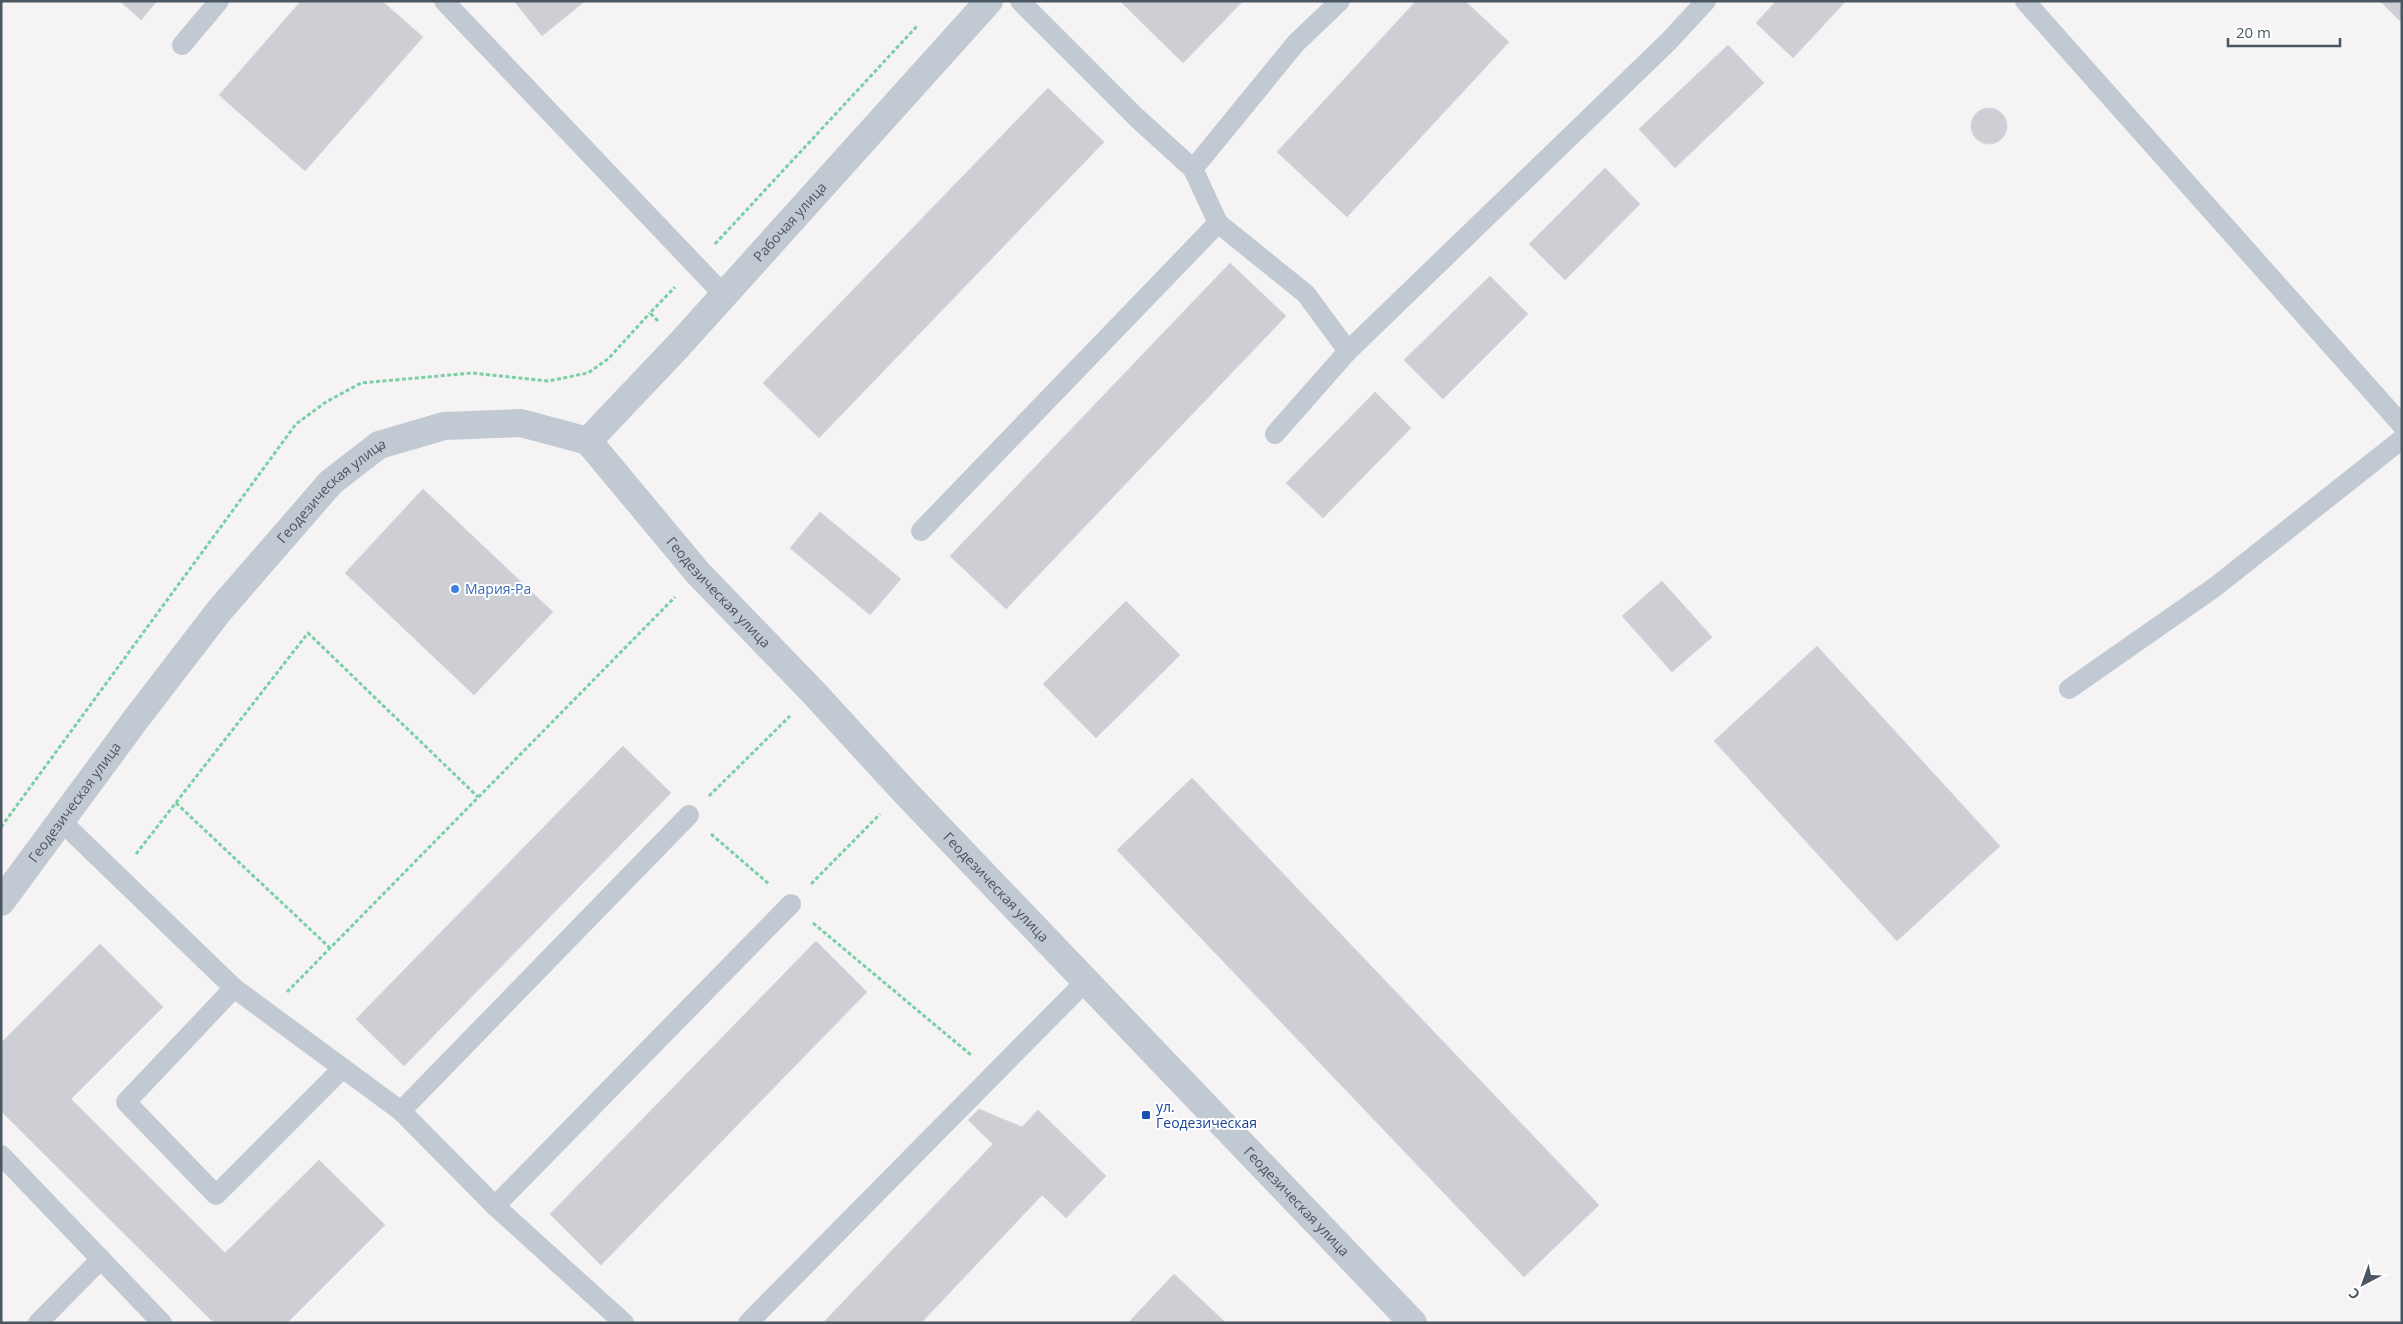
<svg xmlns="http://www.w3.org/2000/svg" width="2403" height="1324" viewBox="0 0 2403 1324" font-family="'Open Sans',sans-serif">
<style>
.building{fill:#cdcfd5;stroke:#d7d9de}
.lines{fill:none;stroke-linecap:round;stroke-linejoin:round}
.path{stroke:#7ad0a6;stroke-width:3;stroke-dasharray:4 2.5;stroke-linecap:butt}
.lane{stroke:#c1cad2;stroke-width:20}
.street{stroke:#c1cad2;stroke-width:28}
.shop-dot{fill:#3f7fe0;stroke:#fff;stroke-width:2}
.transit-dot{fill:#1a4fb4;stroke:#fff;stroke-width:2}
.labels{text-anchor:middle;stroke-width:4;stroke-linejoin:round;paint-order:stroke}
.street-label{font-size:14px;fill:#4a5661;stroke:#fff}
.shop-label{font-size:14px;fill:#366cbe;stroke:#fff;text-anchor:start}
.transit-label{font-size:14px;fill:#164399;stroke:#fff;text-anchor:start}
</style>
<rect width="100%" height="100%" fill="#f5f3f3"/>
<g class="building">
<path d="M 120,1 L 157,1 L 141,20 Z"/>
<path d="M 301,1 L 382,1 L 423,37 L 305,171 L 219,95 Z"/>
<path d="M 514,1 L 585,1 L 542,36 Z"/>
<path d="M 1120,1 L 1243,1 L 1183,63 Z"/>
<path d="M 1416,1 L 1465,1 L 1509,42 L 1347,217 L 1277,152 Z"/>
<path d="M 1776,1 L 1846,1 L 1793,58 L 1756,23 Z"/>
<path d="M 2380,1 L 2402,1 L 2402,23 Z"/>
<path d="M 1728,45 L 1764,83 L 1675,168 L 1639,129 Z"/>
<path d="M 1048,88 L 1104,142 L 819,438 L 763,383 Z"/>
<circle cx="1989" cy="126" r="18"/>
<path d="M 1605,168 L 1640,204 L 1565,280 L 1529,244 Z"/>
<path d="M 1230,263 L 1286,316 L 1006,609 L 950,556 Z"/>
<path d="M 1490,276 L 1528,314 L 1443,399 L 1404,360 Z"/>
<path d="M 1375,392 L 1411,428 L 1323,518 L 1286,483 Z"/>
<path d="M 423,489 L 553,612 L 474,695 L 345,573 Z"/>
<path d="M 820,512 L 901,579 L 870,615 L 790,548 Z"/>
<path d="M 1662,581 L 1712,637 L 1672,672 L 1622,616 Z"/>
<path d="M 1126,601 L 1180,655 L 1096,738 L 1043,684 Z"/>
<path d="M 1817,646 L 2000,846 L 1897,941 L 1714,741 Z"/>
<path d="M 623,746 L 671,793 L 404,1066 L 356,1019 Z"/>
<path d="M 1192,778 L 1599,1205 L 1524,1277 L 1117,850 Z"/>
<path d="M 816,941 L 867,992 L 601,1265 L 550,1214 Z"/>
<path d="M 100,944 L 163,1007 L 71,1099 L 225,1253 L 319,1160 L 385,1225 L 287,1323 L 214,1323 L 1,1111 L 1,1043 Z"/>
<path d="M 979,1109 L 1022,1127 L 1038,1110 L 1106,1176 L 1066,1218 L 1042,1195 L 921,1323 L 823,1323 L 993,1144 L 968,1120 Z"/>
<path d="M 1174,1274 L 1226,1323 L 1128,1323 Z"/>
</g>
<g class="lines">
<g class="path">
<path d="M 715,244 L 918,25"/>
<path d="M 658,321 L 650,313 L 675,287"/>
<path d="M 709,796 L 790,716"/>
<path d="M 176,803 L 330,948"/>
<path d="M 1,827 L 296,424 L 326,402 L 361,383 L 472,373 L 548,381 L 588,373 L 608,359 L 650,313"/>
<path d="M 711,834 L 769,884"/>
<path d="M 136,854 L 308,633 L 478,797"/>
<path d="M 811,884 L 880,814"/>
<path d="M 813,923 L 971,1055"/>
<path d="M 287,992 L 675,597"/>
</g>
<g class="lane">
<path d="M 444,1 L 723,294"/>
<path d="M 1020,1 L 1137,118 L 1193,169"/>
<path d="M 2025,1 L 2402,425"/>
<path d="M 182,45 L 219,1"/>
<path d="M 1218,223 L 1306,294 L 1348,351"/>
<path d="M 1275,434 L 1348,351 L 1668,42 L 1706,1"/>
<path d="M 921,531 L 1218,223 L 1193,169 L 1296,43 L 1340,1"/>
<path d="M 2069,689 L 2215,587 L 2402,439"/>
<path d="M 61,821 L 234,988 L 126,1102 L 216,1195 L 343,1068"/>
<path d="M 234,988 L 401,1111 L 495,1206 L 624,1323"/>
<path d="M 401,1111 L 689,815"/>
<path d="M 1,1155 L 162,1323"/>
<path d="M 495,1206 L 791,904"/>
<path d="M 38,1323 L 101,1259"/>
<path d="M 748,1323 L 1086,981"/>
</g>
<g class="street">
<path id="s1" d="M 588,441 L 680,344 L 989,1"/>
<path id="s2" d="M 1,902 L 136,719 L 219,611 L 331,482 L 379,445 L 444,426 L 521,423 L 588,441 L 698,573 L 813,692 L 903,790 L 1413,1323"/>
</g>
</g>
<circle class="shop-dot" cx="455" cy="589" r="5"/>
<rect class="transit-dot" x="1141" y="1110" width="10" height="10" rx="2.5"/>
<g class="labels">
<g class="street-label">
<text dy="5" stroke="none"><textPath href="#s1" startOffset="298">Рабочая улица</textPath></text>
<text dy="5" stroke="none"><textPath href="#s2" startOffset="529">Геодезическая улица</textPath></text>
<text dy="5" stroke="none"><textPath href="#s2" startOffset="1009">Геодезическая улица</textPath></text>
<text dy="5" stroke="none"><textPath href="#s2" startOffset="124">Геодезическая улица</textPath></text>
<text dy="5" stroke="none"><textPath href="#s2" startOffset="1414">Геодезическая улица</textPath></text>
<text dy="5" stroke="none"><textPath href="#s2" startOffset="1849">Геодезическая улица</textPath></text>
</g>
<g class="shop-label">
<text x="465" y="594">Мария-Ра</text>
</g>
<g class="transit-label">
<text x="1156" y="1112">ул.<tspan x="1156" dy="16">Геодезическая</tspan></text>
</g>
</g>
<rect width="2403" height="1324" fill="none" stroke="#4a5661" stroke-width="5"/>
<g transform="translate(2363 1284) rotate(221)" stroke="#ffffff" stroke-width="4" paint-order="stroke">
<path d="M0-4L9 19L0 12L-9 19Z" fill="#4a5661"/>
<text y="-8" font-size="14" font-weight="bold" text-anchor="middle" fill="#4a5661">С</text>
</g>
<path d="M2228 38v8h112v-8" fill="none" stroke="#4a5661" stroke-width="2.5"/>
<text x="2236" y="38" font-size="15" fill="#4a5661" stroke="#ffffff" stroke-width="4" paint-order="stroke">20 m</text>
</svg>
